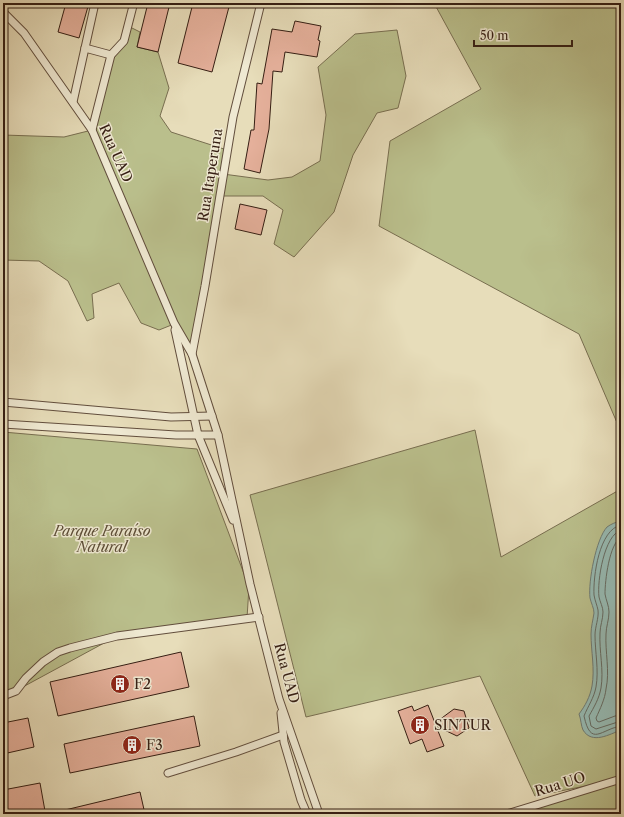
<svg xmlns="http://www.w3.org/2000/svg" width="624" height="817" viewBox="0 0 624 817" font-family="'Libre Caslon Text',serif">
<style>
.green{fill:#babf8c;stroke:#786e50}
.water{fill:#97bbb4;stroke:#707c74}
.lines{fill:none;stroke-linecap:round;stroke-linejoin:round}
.shore{stroke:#666c64;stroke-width:1}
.building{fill:#e5b09b;stroke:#351e13}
.lane-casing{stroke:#624e3d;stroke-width:9}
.lane{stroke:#efe9d2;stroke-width:7}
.labels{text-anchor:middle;stroke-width:3;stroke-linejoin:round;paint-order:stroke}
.street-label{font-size:14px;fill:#351e13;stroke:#efe9d2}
.park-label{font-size:14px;font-style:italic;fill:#5d4e37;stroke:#efe9d2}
.poi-label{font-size:14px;fill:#351e13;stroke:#efe9d2;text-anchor:start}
</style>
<rect width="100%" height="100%" fill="#e7ddba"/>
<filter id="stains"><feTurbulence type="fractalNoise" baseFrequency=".005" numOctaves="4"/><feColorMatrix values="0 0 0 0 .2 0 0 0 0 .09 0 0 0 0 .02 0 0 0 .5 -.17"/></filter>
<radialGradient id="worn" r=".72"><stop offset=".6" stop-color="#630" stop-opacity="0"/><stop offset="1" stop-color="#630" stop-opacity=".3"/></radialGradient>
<g class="green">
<path d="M 434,3 L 621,3 L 621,432 L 579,334 L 379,226 L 390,141 L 481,89 Z"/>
<path d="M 128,26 L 140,32 L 137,47 L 158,52 L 169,88 L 160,116 L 171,132 L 227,150 L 223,174 L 268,180 L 292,177 L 320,161 L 326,115 L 318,67 L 355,34 L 397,30 L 406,76 L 398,108 L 377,113 L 353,155 L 334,212 L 294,257 L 274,244 L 283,210 L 263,196 L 219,196 L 192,354 L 174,324 L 159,330 L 141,323 L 119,283 L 92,294 L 94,318 L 87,321 L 68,281 L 39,261 L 3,260 L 3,135 L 64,137 L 92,130 L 111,55 L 121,45 Z"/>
<path d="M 475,430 L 501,557 L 621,489 L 621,814 L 507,814 L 616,780 L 535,796 L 480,676 L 306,717 L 250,495 Z"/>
<path d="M 3,432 L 197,449 L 249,587 L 247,618 L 117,636 L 8,695 L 3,695 Z"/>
</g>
<path class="water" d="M 621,521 L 621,730 C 610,734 592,745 583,730 C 581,726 581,719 579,714 C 585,706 590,697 592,686 C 595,669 591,651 591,634 C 591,627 593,620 594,613 C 594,608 591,603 590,598 C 588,582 596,539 607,527 C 611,524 616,522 621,521 Z"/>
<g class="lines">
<g class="shore">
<path d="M 621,525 C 599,529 593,577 594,595 C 595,601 597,605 598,610 C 599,618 595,627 595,635 C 595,652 599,670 596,687 C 594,698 588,706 584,716 C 591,748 601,729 621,726"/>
<path d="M 621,530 C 604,535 597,581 599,597 C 600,602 603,607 603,612 C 603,619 600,626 600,633 C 599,651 604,670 601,688 C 599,699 594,707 589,716 L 591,726 L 596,729 L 621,721"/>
<path d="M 621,537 C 609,544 605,581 605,594 C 606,600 609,606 609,612 C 609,620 606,627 606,634 C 605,652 610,671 606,689 C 605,699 600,709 596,718 L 597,721 L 599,722 L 615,716 L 621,715"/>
</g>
</g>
<g class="building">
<path d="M 66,3 L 89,3 L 79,38 L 58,32 Z"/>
<path d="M 148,3 L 170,3 L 158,52 L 137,47 Z"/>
<path d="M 193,3 L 230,3 L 212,72 L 178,63 Z"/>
<path d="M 295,21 L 321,26 L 318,40 L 320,41 L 317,57 L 285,52 L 282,72 L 273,71 L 269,129 L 260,173 L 244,169 L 251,130 L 254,130 L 257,83 L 262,84 L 272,29 L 292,32 Z"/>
<path d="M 240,204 L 267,210 L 261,235 L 235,229 Z"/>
<path d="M 181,652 L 189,687 L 58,716 L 50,682 Z"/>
<path d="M 428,705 L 435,723 L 454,709 L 464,711 L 469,728 L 457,736 L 436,726 L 444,746 L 427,752 L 422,739 L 410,744 L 398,711 L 412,706 L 414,711 Z"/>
<path d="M 194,716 L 200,746 L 70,773 L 64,744 Z"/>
<path d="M 28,718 L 34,747 L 3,754 L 3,723 Z"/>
<path d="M 40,783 L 45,811 L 31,814 L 3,814 L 3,790 Z"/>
<path d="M 140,792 L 145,814 L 65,814 L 65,810 Z"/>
</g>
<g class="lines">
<g class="lane-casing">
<g id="lane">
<path d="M 3,12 L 24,33 L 92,130 L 174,323 L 192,354 L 218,435 L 250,584 L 279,699 L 319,814"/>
<path d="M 85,48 L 111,55"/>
<path d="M 73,102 L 95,3"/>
<path d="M 92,130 L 111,55 L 124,41 L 133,6 L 133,3"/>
<path d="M 175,330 L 198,435 L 233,520"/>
<path d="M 192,354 L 205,286 L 233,117 L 261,3"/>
<path d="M 3,402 L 171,417 L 212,416"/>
<path d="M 3,424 L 176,435 L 218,435"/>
<path d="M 3,696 L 16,691 L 26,678 L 43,662 L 58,652 L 70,648 L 117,636 L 259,617"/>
<path d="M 281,713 L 284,742 L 301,800 L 307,814"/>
<path d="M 168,773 L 236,752 L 283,735"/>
<path d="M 507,814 L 621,779"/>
</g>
</g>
<use href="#lane" class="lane"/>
</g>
<defs>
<g id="building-disc" transform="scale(1)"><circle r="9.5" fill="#8f2418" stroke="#efe9d2"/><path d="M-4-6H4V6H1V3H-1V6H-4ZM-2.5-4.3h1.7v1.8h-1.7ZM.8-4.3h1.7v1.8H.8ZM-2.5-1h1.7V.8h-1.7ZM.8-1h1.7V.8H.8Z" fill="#fff"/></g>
</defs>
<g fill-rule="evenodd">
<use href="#building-disc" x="120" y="684"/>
<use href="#building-disc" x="420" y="725"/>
<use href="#building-disc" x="132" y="745"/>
</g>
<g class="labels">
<g class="street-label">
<text transform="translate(116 153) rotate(66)" y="5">Rua UAD</text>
<text transform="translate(210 175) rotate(-81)" y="5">Rua Itaperuna</text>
<text transform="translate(287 673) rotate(75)" y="5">Rua UAD</text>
<text transform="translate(560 784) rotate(-17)" y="5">Rua UO</text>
</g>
<g class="park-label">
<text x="102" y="536">Parque Paraíso<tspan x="102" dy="16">Natural</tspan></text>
</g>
<g class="poi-label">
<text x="134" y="689">F2</text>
<text x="434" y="730">SINTUR</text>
<text x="146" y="750">F3</text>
</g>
</g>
<rect width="624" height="817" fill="none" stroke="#e7ddba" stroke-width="16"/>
<rect x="4" y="4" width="616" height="809" fill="none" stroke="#351e13" stroke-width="2"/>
<rect x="8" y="8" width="608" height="801" fill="none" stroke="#351e13"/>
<path d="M474 40v6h98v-6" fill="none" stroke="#351e13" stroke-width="2"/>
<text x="480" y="40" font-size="12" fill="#351e13" stroke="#efe9d2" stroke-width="3" paint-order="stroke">50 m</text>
<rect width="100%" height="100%" filter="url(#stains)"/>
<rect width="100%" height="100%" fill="url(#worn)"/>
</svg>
